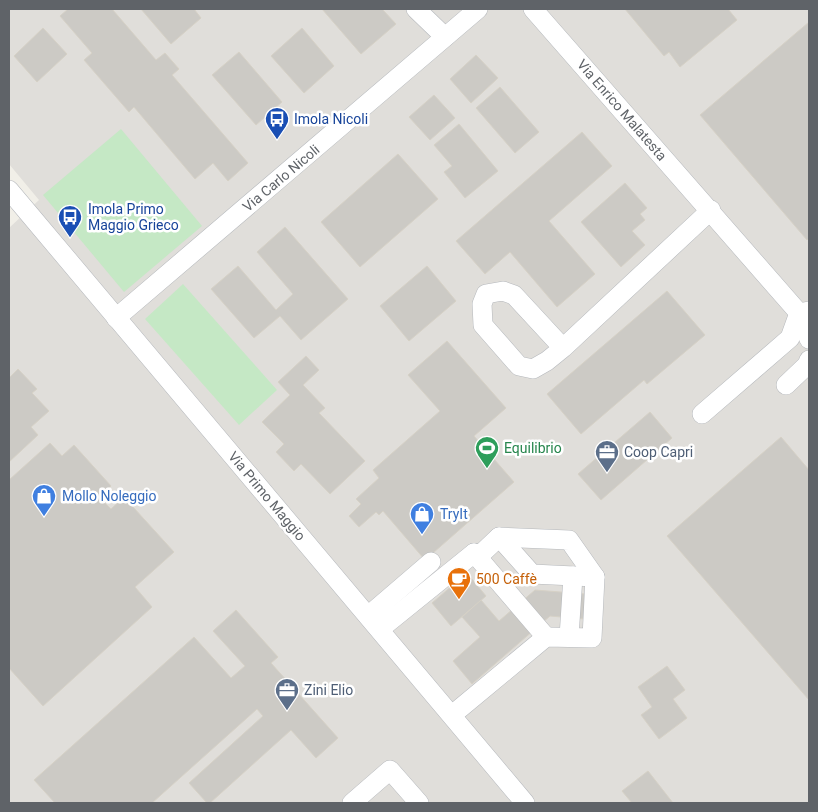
<svg xmlns="http://www.w3.org/2000/svg" width="818" height="812" viewBox="0 0 818 812" font-family="Roboto,sans-serif">
<style>
.industrial{fill:#e0deda}
.green{fill:#c5e8c5}
.building{fill:#cccac5;stroke:#d6d1c6}
.lines{fill:none;stroke-linecap:round;stroke-linejoin:round}
.minor-casing{stroke:#b5b8bc;stroke-width:20}
.minor{stroke:#fff;stroke-width:19}
.labels{text-anchor:middle;stroke-width:5;stroke-linejoin:round;paint-order:stroke}
.street-label{font-size:14px;fill:#5f6368;stroke:#fff}
.transit-label{font-size:14px;fill:#164399;stroke:#fff;text-anchor:start}
.leisure-label{font-size:14px;fill:#27864d;stroke:#fff;text-anchor:start}
.service-label{font-size:14px;fill:#4e5e75;stroke:#fff;text-anchor:start}
.shop-label{font-size:14px;fill:#366cbe;stroke:#fff;text-anchor:start}
.food-label{font-size:14px;fill:#c56008;stroke:#fff;text-anchor:start}
</style>
<rect width="100%" height="100%" fill="#f1efe8"/>
<path class="industrial" d="M 9,9 L 809,9 L 809,803 L 9,803 L 9,228 L 39,200 L 9,164 Z"/>
<g class="green">
<path d="M 121,129 L 202,226 L 124,292 L 43,195 Z"/>
<path d="M 183,284 L 277,390 L 239,425 L 145,319 Z"/>
</g>
<g class="building">
<path d="M 68,9 L 112,9 L 156,60 L 165,53 L 179,69 L 172,75 L 248,163 L 228,181 L 213,163 L 195,179 L 134,107 L 129,112 L 84,60 L 92,53 L 60,16 Z"/>
<path d="M 141,9 L 194,9 L 201,18 L 171,44 Z"/>
<path d="M 322,9 L 382,9 L 396,24 L 361,54 Z"/>
<path d="M 625,9 L 728,9 L 737,20 L 680,67 L 669,52 L 664,56 Z"/>
<path d="M 809,22 L 809,238 L 807,240 L 700,115 Z"/>
<path d="M 43,28 L 67,54 L 37,82 L 14,56 Z"/>
<path d="M 302,28 L 334,66 L 304,93 L 271,56 Z"/>
<path d="M 239,52 L 282,102 L 256,125 L 212,75 Z"/>
<path d="M 476,55 L 498,78 L 471,103 L 450,79 Z"/>
<path d="M 500,87 L 539,132 L 515,153 L 476,108 Z"/>
<path d="M 434,95 L 455,118 L 430,140 L 409,117 Z"/>
<path d="M 459,124 L 498,171 L 465,198 L 444,172 L 452,166 L 434,145 Z"/>
<path d="M 582,132 L 612,166 L 549,221 L 595,274 L 557,307 L 510,252 L 485,274 L 456,241 Z"/>
<path d="M 398,154 L 438,199 L 360,267 L 321,222 Z"/>
<path d="M 625,183 L 647,208 L 640,214 L 645,220 L 632,231 L 645,245 L 621,267 L 581,222 Z"/>
<path d="M 285,227 L 348,299 L 301,340 L 280,316 L 254,338 L 211,289 L 238,266 L 276,310 L 293,294 L 257,252 Z"/>
<path d="M 427,266 L 456,301 L 409,341 L 380,306 Z"/>
<path d="M 667,291 L 705,335 L 647,384 L 644,380 L 581,434 L 547,394 Z"/>
<path d="M 447,341 L 506,408 L 474,436 L 514,482 L 425,560 L 383,511 L 379,515 L 376,512 L 359,527 L 349,516 L 361,504 L 356,499 L 379,478 L 373,470 L 440,411 L 408,375 Z"/>
<path d="M 306,356 L 319,370 L 303,385 L 325,408 L 319,413 L 365,461 L 330,494 L 301,464 L 294,471 L 276,452 L 284,444 L 262,422 L 290,395 L 278,382 Z"/>
<path d="M 18,369 L 37,389 L 32,393 L 49,411 L 31,427 L 38,435 L 9,462 L 9,378 Z"/>
<path d="M 650,412 L 672,438 L 601,500 L 578,474 Z"/>
<path d="M 781,437 L 809,470 L 809,700 L 667,536 Z"/>
<path d="M 50,443 L 62,456 L 74,445 L 111,486 L 99,497 L 111,509 L 124,497 L 174,552 L 135,587 L 152,607 L 43,706 L 9,668 L 9,480 Z"/>
<path d="M 467,573 L 486,596 L 451,626 L 432,603 Z"/>
<path d="M 535,590 L 598,595 L 596,620 L 550,616 L 472,684 L 453,661 L 480,637 L 462,617 L 481,600 L 499,621 Z"/>
<path d="M 236,610 L 278,657 L 271,663 L 338,738 L 316,758 L 291,730 L 210,803 L 207,803 L 189,783 L 263,716 L 257,709 L 152,803 L 55,803 L 34,780 L 194,637 L 231,678 L 245,666 L 213,631 Z"/>
<path d="M 667,666 L 685,690 L 673,699 L 687,718 L 659,739 L 641,715 L 652,707 L 638,687 Z"/>
<path d="M 648,771 L 673,803 L 632,803 L 622,791 Z"/>
</g>
<g class="lines">
<g class="minor-casing">
<g id="minor">
<path d="M 416,9 L 445,37"/>
<path d="M 533,9 L 799,313 L 809,311"/>
<path d="M 9,190 L 525,803"/>
<path d="M 799,313 L 809,339"/>
<path d="M 116,318 L 478,9"/>
<path d="M 563,348 L 514,295 L 503,291 L 486,294 L 482,304 L 483,325 L 519,366 L 533,369 L 547,361 L 563,348 L 711,210"/>
<path d="M 786,385 L 807,365 L 809,360"/>
<path d="M 702,414 L 790,338 L 799,313"/>
<path d="M 499,537 L 532,574 L 595,577"/>
<path d="M 474,553 L 546,637"/>
<path d="M 368,616 L 431,562"/>
<path d="M 380,629 L 474,553 L 480,555 L 499,537 L 569,540 L 595,577 L 592,638 L 546,637 L 452,715"/>
<path d="M 569,637 L 573,576"/>
<path d="M 352,803 L 390,770 L 419,803"/>
</g>
</g>
<use href="#minor" class="minor"/>
</g>
<defs>
<g id="bus-pin" transform="scale(1.25)"><path d="M0 17L-7.5 6A9.5 9.5 0 1 1 7.5 6Z" fill="#1a4fb4" stroke="#fff"/><path d="M-5-6H5V4H4V6H2V4H-2V6H-4V4H-5ZM-3.5-4V0h7V-4ZM-3.5 1.2v1.5H-2V1.2ZM2 1.2v1.5H3.5V1.2Z" fill="#fff"/></g>
<g id="stadium-pin" transform="scale(1.25)"><path d="M0 17L-7.5 6A9.5 9.5 0 1 1 7.5 6Z" fill="#2e9e5b" stroke="#fff"/><path d="M0-5a6.5 5 0 1 0 0 10a6.5 5 0 1 0 0-10ZM-3.5-1.8h7v3.6h-7Z" fill="#fff"/></g>
<g id="office-pin" transform="scale(1.25)"><path d="M0 17L-7.5 6A9.5 9.5 0 1 1 7.5 6Z" fill="#5c6f8a" stroke="#fff"/><path d="M-6-3h4V-5.5h4V-3h4V5H-6ZM-1-4.5V-3h2v-1.5ZM-6 0V1H6V0Z" fill="#fff"/></g>
<g id="shop-pin" transform="scale(1.25)"><path d="M0 17L-7.5 6A9.5 9.5 0 1 1 7.5 6Z" fill="#3f7fe0" stroke="#fff"/><path d="M-5-2.5h2.3a2.7 3.5 0 0 1 5.4 0H5L5.5 6h-11ZM-1.5-2.5h3a1.5 2.3 0 0 0-3 0Z" fill="#fff"/></g>
<g id="cafe-pin" transform="scale(1.25)"><path d="M0 17L-7.5 6A9.5 9.5 0 1 1 7.5 6Z" fill="#e8710a" stroke="#fff"/><path d="M-5.5-4.5H6V0H3Q3 3.5 0 3.5H-2.5Q-5.5 3.5-5.5 0ZM3-3.2v2h1.7v-2ZM-6 4.5H4V6H-6Z" fill="#fff"/></g>
</defs>
<g fill-rule="evenodd">
<use href="#bus-pin" x="277" y="119"/>
<use href="#bus-pin" x="70" y="217"/>
<use href="#stadium-pin" x="487" y="448"/>
<use href="#office-pin" x="607" y="452"/>
<use href="#shop-pin" x="44" y="496"/>
<use href="#shop-pin" x="422" y="514"/>
<use href="#cafe-pin" x="459" y="579"/>
<use href="#office-pin" x="287" y="690"/>
</g>
<g class="labels">
<g class="street-label">
<text transform="translate(622 110) rotate(49)" y="5">Via Enrico Malatesta</text>
<text transform="translate(281 178) rotate(-40)" y="5">Via Carlo Nicoli</text>
<text transform="translate(267 496) rotate(50)" y="5">Via Primo Maggio</text>
</g>
<g class="transit-label">
<text x="294" y="124">Imola Nicoli</text>
<text x="88" y="214">Imola Primo<tspan x="88" dy="16">Maggio Grieco</tspan></text>
</g>
<g class="leisure-label">
<text x="504" y="453">Equilibrio</text>
</g>
<g class="service-label">
<text x="624" y="457">Coop Capri</text>
<text x="304" y="695">Zini Elio</text>
</g>
<g class="shop-label">
<text x="62" y="501">Mollo Noleggio</text>
<text x="440" y="519">TryIt</text>
</g>
<g class="food-label">
<text x="476" y="584">500 Caffè</text>
</g>
</g>
<rect width="818" height="812" fill="none" stroke="#5f6368" stroke-width="20"/>
</svg>
